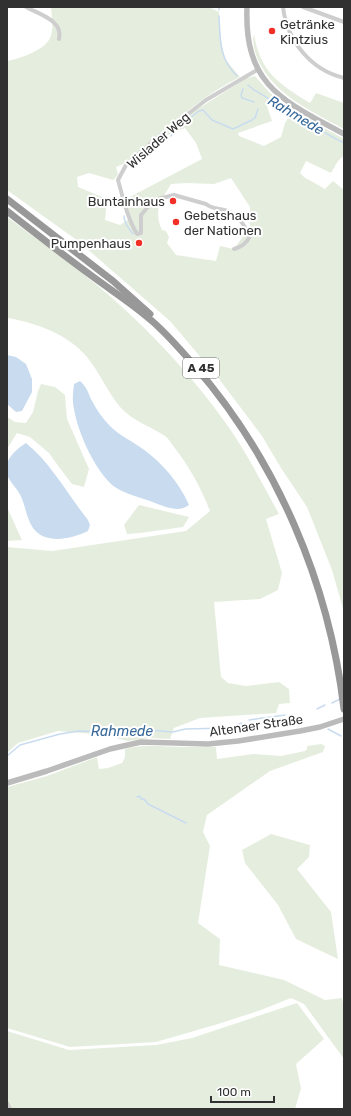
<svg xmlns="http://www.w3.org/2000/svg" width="351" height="1116" viewBox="0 0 351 1116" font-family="Rubik,sans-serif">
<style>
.green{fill:#e5eede;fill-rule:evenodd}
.water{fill:#c9dcef}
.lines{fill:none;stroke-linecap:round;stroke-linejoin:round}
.stream{stroke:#c9dcef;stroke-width:1.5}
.minor{stroke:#cecece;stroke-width:4}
.secondary{stroke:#bbb;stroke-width:5.5}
.motorway{stroke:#989898;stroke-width:7}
.poi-dot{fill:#f23028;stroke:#fff;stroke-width:1.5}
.labels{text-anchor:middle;stroke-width:4;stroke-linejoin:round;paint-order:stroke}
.shield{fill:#fff;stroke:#6f6f6f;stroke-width:1}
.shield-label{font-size:12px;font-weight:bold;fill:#313131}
.poi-label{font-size:13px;fill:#313131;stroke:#fff;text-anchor:start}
.street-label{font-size:13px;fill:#313131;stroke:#fff}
.water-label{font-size:14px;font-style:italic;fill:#38699a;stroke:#fff}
</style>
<rect width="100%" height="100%" fill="#fff"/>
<g class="green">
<path d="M 51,7 L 209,7 L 219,12 L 221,40 L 225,59 L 240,77 C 209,92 181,116 155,138 C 143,148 132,162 116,167 L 118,175 L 113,180 L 89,173 L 77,177 L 78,187 L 107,199 L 105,220 L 120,225 L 129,219 L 126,199 L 202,159 L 196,143 L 185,128 L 158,139 L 196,110 L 247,78 L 255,76 L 269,92 L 295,112 L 344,139 L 344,155 L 338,161 L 331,173 L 306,161 L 300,173 L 304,177 L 325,189 L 333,181 L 344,190 L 344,612 L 332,570 L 307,507 L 281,468 L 262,436 L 219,379 L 170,321 L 78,241 L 7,190 L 7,61 C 19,59 45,50 50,38 C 54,29 52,17 51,7 ZM 273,103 L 290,115 L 285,123 L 281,137 L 264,146 L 239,136 L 238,133 L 272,121 L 267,106 ZM 231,178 L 250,207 L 250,226 L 234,249 L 220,246 L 216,261 L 176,255 L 167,243 L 169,237 L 166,231 L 162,230 C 153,210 161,201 171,184 L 186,183 L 214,184 Z"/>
<path d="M 254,34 C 260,72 279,84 310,103 L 316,93 L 344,103 L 344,129 C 309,110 268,92 255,52 C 254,46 252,39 254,34 Z"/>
<path d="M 7,217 C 42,243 78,268 111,297 C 153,334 193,377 225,422 C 246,451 262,483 279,514 L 266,519 L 282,573 L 278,590 L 260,599 L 214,602 L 221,677 L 228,683 L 246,686 L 279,682 L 289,689 L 290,703 L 279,704 L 276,713 L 200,718 L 174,728 L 170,739 L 150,738 L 128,741 L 104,735 L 58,731 L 18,743 L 7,753 L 7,547 L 52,551 L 186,531 L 210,511 C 201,488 189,466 174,447 C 171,443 168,438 165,436 C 150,426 133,421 121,408 C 108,393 100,373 87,357 C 69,335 35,322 7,318 Z"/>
<path d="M 41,384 L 55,387 L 65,395 L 67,419 L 89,469 L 84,487 L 72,484 L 59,467 L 49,453 L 30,437 L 17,433 L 7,449 L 7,417 L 15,422 L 26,423 L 33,412 L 38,391 Z"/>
<path d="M 139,505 L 189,517 L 183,527 L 140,533 L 127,534 L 124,525 Z"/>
<path d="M 7,507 L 22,540 L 7,541 Z"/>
<path d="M 321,744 L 325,746 L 323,752 L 270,771 L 207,815 L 203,832 L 210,846 L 198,923 L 220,939 L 219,965 L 284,980 L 325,1000 L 342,998 L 344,1008 L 344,1059 L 304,1004 L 291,998 L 261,1010 L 218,1024 L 156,1042 L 70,1047 L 7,1028 L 7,787 L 47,776 L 97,757 L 99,769 L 108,768 L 122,763 L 125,757 L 125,749 C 145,743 164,747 185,747 C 195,747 206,747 216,747 L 217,759 L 253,754 L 281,756 L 305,751 L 307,749 L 307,746 Z"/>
<path d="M 271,834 L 310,845 L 309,857 L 297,869 L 331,912 L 338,959 L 296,939 L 278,905 L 245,863 L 242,850 Z"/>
<path d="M 297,1003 L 324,1039 L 296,1064 L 301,1088 L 295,1109 L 11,1109 L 7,1100 L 7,1031 L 69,1050 L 156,1045 L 192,1038 Z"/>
</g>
<g class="water">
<path d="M 7,355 L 16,357 L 26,364 L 32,379 L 32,392 L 22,411 L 16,412 L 7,404 Z"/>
<path d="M 80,381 C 86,386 88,392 91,399 C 96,409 102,418 110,426 C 120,436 132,441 143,449 C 163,464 179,482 189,505 C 179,513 166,507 155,503 C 143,498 121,493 112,485 C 94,468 78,433 74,409 C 72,400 73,392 74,384 Z"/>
<path d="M 26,443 C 51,463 68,495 88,520 L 90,525 L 88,531 C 72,539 45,545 33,528 C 27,519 26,509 22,499 C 19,490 11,484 7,475 C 2,462 16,449 26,443 Z"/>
</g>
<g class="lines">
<g class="stream">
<path d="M 219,10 L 219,7"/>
<path d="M 219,16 C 220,39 219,59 237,76"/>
<path d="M 248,85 L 254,90 C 285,108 312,127 344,143"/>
<path d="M 243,89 L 241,95 L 242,98 L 254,102"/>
<path d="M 171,136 L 178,127 L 199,111 L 203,110 L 212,120 L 233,129 L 252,120 L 255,118 L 258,109"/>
<path d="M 124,216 C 124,224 129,228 133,234"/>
<path d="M 332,703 L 340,699"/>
<path d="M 317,709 L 325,705"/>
<path d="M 249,720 L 285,715"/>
<path d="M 328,729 L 341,736"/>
<path d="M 7,756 L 20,745 L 60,734 L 79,731 L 128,732 L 148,730 L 173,732 L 185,729 L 228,728 L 242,723"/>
<path d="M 137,797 L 140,796 L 141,799 L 144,799 L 148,804 L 186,823"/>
</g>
<g class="minor">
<path d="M 26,7 C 39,14 64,21 59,39"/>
<path d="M 283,7 C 287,41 311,70 344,78"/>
<path d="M 303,7 L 344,22"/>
<path d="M 234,249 C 241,247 247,243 250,236 C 245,227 239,216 230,212 C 222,208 213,210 206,204 L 174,195 L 158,199 L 147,208 L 141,215 L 141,233 L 137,234 C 127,217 123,198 118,180 L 126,165 L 157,138 L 206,100 L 257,70"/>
<path d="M 7,1103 L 10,1109"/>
</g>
<g class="secondary">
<path d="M 247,7 C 244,86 283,101 344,134"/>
<path d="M 7,783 L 47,771 L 110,749 L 141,742 L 208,744 L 238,741 L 300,731 L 320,727 L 344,719"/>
</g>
<g class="motorway">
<path d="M 7,199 L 113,281 L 150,314"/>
<path d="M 7,211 C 35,233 63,255 92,276 C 112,291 133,304 152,321 C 167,334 180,349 193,364 C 277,460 329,583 344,709"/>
</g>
</g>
<g class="poi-dot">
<circle cx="272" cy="31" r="4"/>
<circle cx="173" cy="201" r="4"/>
<circle cx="176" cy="222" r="4"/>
<circle cx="139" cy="243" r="4"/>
</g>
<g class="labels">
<rect class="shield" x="183" y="358" width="36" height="20" rx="3"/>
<g class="shield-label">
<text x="201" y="372">A 45</text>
</g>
<g class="poi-label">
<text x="280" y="29">Getränke<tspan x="280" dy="15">Kintzius</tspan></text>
<text x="165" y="206" text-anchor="end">Buntainhaus</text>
<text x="184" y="220">Gebetshaus<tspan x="184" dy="15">der Nationen</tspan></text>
<text x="131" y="248" text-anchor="end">Pumpenhaus</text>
</g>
<g class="street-label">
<text transform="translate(158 140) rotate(-41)" y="5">Wislader Weg</text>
<text transform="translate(256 725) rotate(-8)" y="5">Altenaer Straße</text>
</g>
<g class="water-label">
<text transform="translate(296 115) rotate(31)" y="5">Rahmede</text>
<text x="122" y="736">Rahmede</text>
</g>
</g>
<rect width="351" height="1116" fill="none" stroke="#313131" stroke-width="16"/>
<path d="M211 1096v6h63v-6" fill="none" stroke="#313131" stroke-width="2"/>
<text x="217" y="1096" font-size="12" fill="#313131" stroke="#ffffff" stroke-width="3" paint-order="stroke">100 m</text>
</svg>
